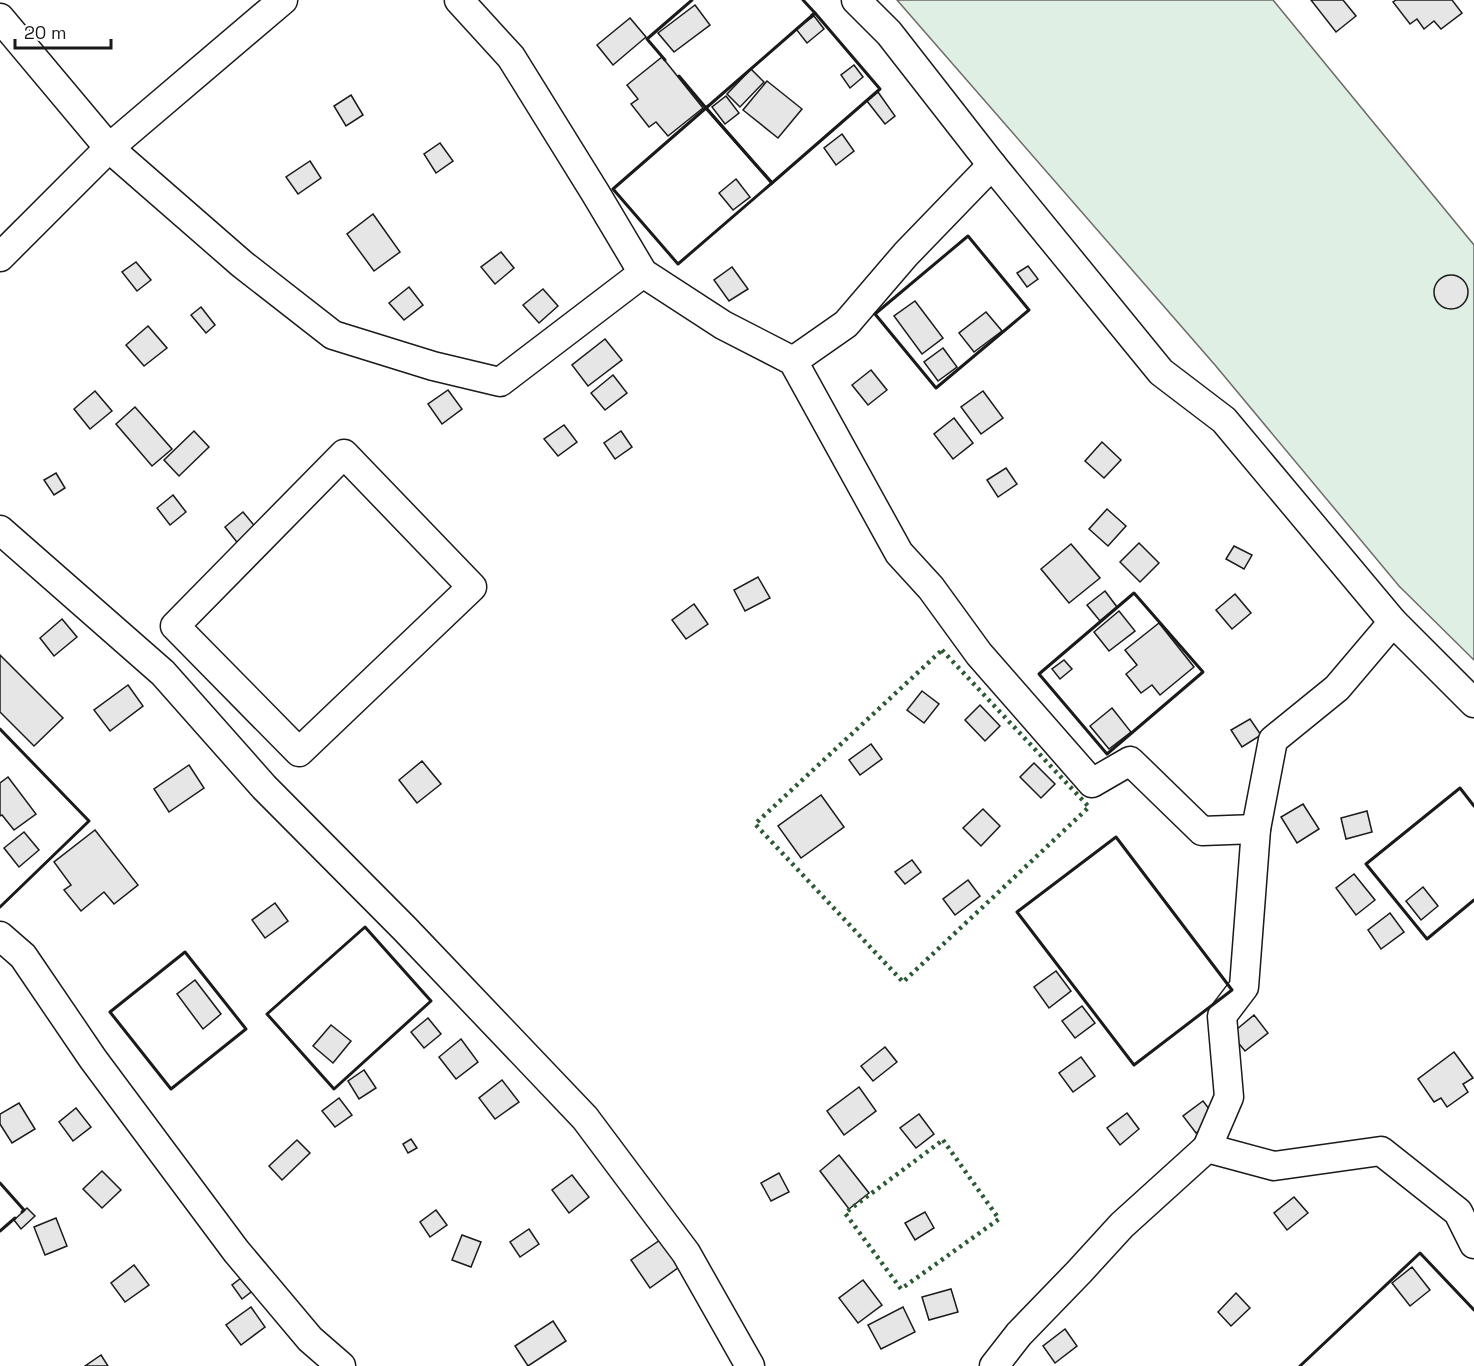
<svg xmlns="http://www.w3.org/2000/svg" width="1474" height="1366" viewBox="0 0 1474 1366" font-family="'Space Grotesk',sans-serif">
<style>
.green{fill:#e0efe3;stroke:#6a6a6a;stroke-width:1.5}
.building{fill:#e6e6e6;stroke:#1a1a1a;stroke-width:1.5}
.lines{fill:none;stroke-linecap:round;stroke-linejoin:round}
.minor-casing{stroke:#1a1a1a;stroke-width:31}
.minor{stroke:#fff;stroke-width:28}
.hedge{stroke:#2b5a34;stroke-width:4.5;stroke-dasharray:3 4.5;stroke-linecap:butt}
.wall{stroke:#1a1a1a;stroke-width:3}
</style>
<rect width="100%" height="100%" fill="#fff"/>
<path class="green" d="M 897,0 L 1273,0 L 1474,245 L 1474,660 L 1399,586 L 1215,365 Z"/>
<g class="building">
<path d="M 1311,0 L 1343,0 L 1356,16 L 1336,32 Z"/>
<path d="M 1396,0 L 1452,0 L 1462,13 L 1441,29 L 1434,21 L 1424,29 L 1417,19 L 1410,24 L 1393,2 Z"/>
<path d="M 695,5 L 710,25 L 674,52 L 658,33 Z"/>
<path d="M 814,16 L 824,29 L 807,43 L 796,29 Z"/>
<path d="M 630,18 L 646,37 L 613,65 L 597,45 Z"/>
<path d="M 662,57 L 703,108 L 668,136 L 656,122 L 649,127 L 631,104 L 638,99 L 627,85 Z"/>
<path d="M 854,65 L 863,77 L 850,88 L 841,75 Z"/>
<path d="M 751,69 L 764,82 L 740,107 L 727,94 Z"/>
<path d="M 767,81 L 802,109 L 778,138 L 743,110 Z"/>
<path d="M 878,92 L 895,116 L 885,124 L 867,101 Z"/>
<path d="M 351,95 L 363,115 L 346,126 L 334,106 Z"/>
<path d="M 726,96 L 739,113 L 725,124 L 712,107 Z"/>
<path d="M 842,134 L 854,151 L 836,165 L 824,148 Z"/>
<path d="M 440,143 L 453,161 L 436,173 L 424,154 Z"/>
<path d="M 310,161 L 321,178 L 298,194 L 286,177 Z"/>
<path d="M 736,179 L 750,197 L 733,210 L 719,193 Z"/>
<path d="M 373,214 L 400,252 L 374,271 L 347,234 Z"/>
<path d="M 501,252 L 514,268 L 495,284 L 481,267 Z"/>
<path d="M 136,262 L 151,280 L 137,291 L 122,272 Z"/>
<path d="M 1028,266 L 1038,279 L 1027,287 L 1017,273 Z"/>
<path d="M 732,267 L 748,289 L 729,301 L 714,280 Z"/>
<circle cx="1451" cy="292" r="17"/>
<path d="M 409,287 L 423,305 L 404,320 L 389,303 Z"/>
<path d="M 543,289 L 558,306 L 539,323 L 523,305 Z"/>
<path d="M 915,301 L 943,338 L 922,354 L 894,316 Z"/>
<path d="M 201,307 L 215,325 L 206,333 L 191,315 Z"/>
<path d="M 986,312 L 1002,331 L 974,352 L 959,333 Z"/>
<path d="M 148,326 L 167,348 L 144,366 L 126,345 Z"/>
<path d="M 605,339 L 622,360 L 588,386 L 572,365 Z"/>
<path d="M 943,348 L 957,367 L 938,381 L 924,362 Z"/>
<path d="M 871,370 L 887,390 L 868,405 L 852,385 Z"/>
<path d="M 613,375 L 627,393 L 605,410 L 591,393 Z"/>
<path d="M 448,390 L 462,409 L 442,424 L 428,404 Z"/>
<path d="M 95,391 L 112,411 L 90,429 L 74,409 Z"/>
<path d="M 983,391 L 1003,418 L 981,434 L 961,407 Z"/>
<path d="M 135,407 L 172,449 L 152,466 L 116,424 Z"/>
<path d="M 954,418 L 973,443 L 953,459 L 934,434 Z"/>
<path d="M 564,425 L 577,442 L 558,456 L 544,439 Z"/>
<path d="M 194,431 L 209,447 L 179,476 L 164,460 Z"/>
<path d="M 621,431 L 632,447 L 615,459 L 604,443 Z"/>
<path d="M 1102,442 L 1121,460 L 1104,478 L 1085,461 Z"/>
<path d="M 1006,468 L 1017,484 L 998,497 L 987,480 Z"/>
<path d="M 56,473 L 65,488 L 54,495 L 44,480 Z"/>
<path d="M 173,495 L 186,512 L 170,525 L 157,508 Z"/>
<path d="M 1107,509 L 1126,526 L 1108,546 L 1089,529 Z"/>
<path d="M 243,512 L 258,530 L 240,546 L 225,527 Z"/>
<path d="M 1139,543 L 1159,563 L 1140,582 L 1120,562 Z"/>
<path d="M 1071,544 L 1100,578 L 1069,603 L 1041,569 Z"/>
<path d="M 1234,546 L 1252,555 L 1244,569 L 1226,559 Z"/>
<path d="M 758,577 L 770,598 L 745,611 L 734,590 Z"/>
<path d="M 1105,591 L 1117,607 L 1100,621 L 1087,605 Z"/>
<path d="M 1235,594 L 1251,613 L 1232,629 L 1216,610 Z"/>
<path d="M 694,604 L 708,624 L 686,639 L 672,620 Z"/>
<path d="M 1119,611 L 1135,631 L 1109,651 L 1094,632 Z"/>
<path d="M 62,619 L 77,637 L 54,656 L 40,638 Z"/>
<path d="M 1159,623 L 1194,667 L 1160,695 L 1152,685 L 1141,693 L 1126,674 L 1137,665 L 1125,650 Z"/>
<path d="M 0,655 L 63,718 L 34,746 L 0,712 Z"/>
<path d="M 1064,660 L 1072,669 L 1060,679 L 1052,669 Z"/>
<path d="M 128,685 L 143,706 L 110,731 L 94,710 Z"/>
<path d="M 922,691 L 939,704 L 924,723 L 907,710 Z"/>
<path d="M 980,705 L 1000,726 L 985,741 L 965,720 Z"/>
<path d="M 1112,708 L 1131,732 L 1109,749 L 1090,726 Z"/>
<path d="M 1250,719 L 1261,735 L 1242,747 L 1231,730 Z"/>
<path d="M 871,744 L 882,759 L 860,775 L 849,760 Z"/>
<path d="M 422,761 L 441,784 L 417,803 L 399,780 Z"/>
<path d="M 1034,763 L 1055,784 L 1041,798 L 1020,777 Z"/>
<path d="M 189,765 L 204,788 L 169,812 L 154,789 Z"/>
<path d="M 8,777 L 36,814 L 14,830 L 2,815 L 0,816 L 0,783 Z"/>
<path d="M 821,795 L 844,827 L 801,858 L 778,826 Z"/>
<path d="M 1303,804 L 1319,829 L 1297,843 L 1281,817 Z"/>
<path d="M 983,809 L 1000,826 L 981,846 L 963,828 Z"/>
<path d="M 1367,811 L 1372,832 L 1346,839 L 1341,818 Z"/>
<path d="M 95,830 L 138,885 L 114,904 L 104,892 L 81,911 L 64,890 L 71,885 L 54,862 Z"/>
<path d="M 24,832 L 39,850 L 19,867 L 4,848 Z"/>
<path d="M 912,860 L 921,872 L 905,884 L 895,872 Z"/>
<path d="M 1354,874 L 1375,900 L 1356,915 L 1336,888 Z"/>
<path d="M 968,880 L 980,896 L 955,915 L 943,899 Z"/>
<path d="M 1423,887 L 1438,906 L 1421,920 L 1406,901 Z"/>
<path d="M 275,903 L 288,921 L 265,938 L 252,920 Z"/>
<path d="M 1390,913 L 1404,932 L 1381,949 L 1368,930 Z"/>
<path d="M 1056,971 L 1071,991 L 1049,1008 L 1034,987 Z"/>
<path d="M 195,980 L 221,1014 L 203,1029 L 177,994 Z"/>
<path d="M 1082,1006 L 1095,1023 L 1075,1038 L 1062,1021 Z"/>
<path d="M 1254,1015 L 1268,1033 L 1245,1051 L 1231,1034 Z"/>
<path d="M 428,1018 L 441,1034 L 424,1048 L 411,1032 Z"/>
<path d="M 331,1025 L 351,1041 L 333,1063 L 313,1046 Z"/>
<path d="M 461,1039 L 478,1062 L 456,1079 L 439,1057 Z"/>
<path d="M 885,1047 L 897,1062 L 873,1081 L 861,1066 Z"/>
<path d="M 1454,1052 L 1473,1078 L 1463,1084 L 1468,1092 L 1447,1107 L 1441,1098 L 1434,1102 L 1418,1079 Z"/>
<path d="M 1081,1057 L 1095,1076 L 1073,1092 L 1059,1073 Z"/>
<path d="M 364,1070 L 376,1088 L 359,1099 L 348,1081 Z"/>
<path d="M 502,1080 L 519,1102 L 495,1119 L 479,1098 Z"/>
<path d="M 859,1087 L 876,1111 L 844,1135 L 827,1111 Z"/>
<path d="M 339,1098 L 352,1115 L 335,1127 L 322,1111 Z"/>
<path d="M 1203,1101 L 1216,1118 L 1196,1133 L 1183,1116 Z"/>
<path d="M 19,1103 L 35,1129 L 12,1143 L 0,1124 L 0,1114 Z"/>
<path d="M 76,1108 L 91,1127 L 73,1141 L 59,1122 Z"/>
<path d="M 1127,1113 L 1139,1129 L 1120,1145 L 1107,1128 Z"/>
<path d="M 919,1114 L 934,1134 L 916,1148 L 900,1128 Z"/>
<path d="M 411,1139 L 417,1148 L 408,1153 L 403,1144 Z"/>
<path d="M 297,1140 L 310,1153 L 282,1180 L 269,1166 Z"/>
<path d="M 839,1155 L 869,1193 L 849,1209 L 820,1171 Z"/>
<path d="M 102,1171 L 121,1190 L 102,1208 L 83,1189 Z"/>
<path d="M 779,1173 L 789,1192 L 771,1201 L 761,1183 Z"/>
<path d="M 572,1175 L 589,1197 L 569,1213 L 552,1190 Z"/>
<path d="M 1294,1197 L 1308,1213 L 1287,1230 L 1274,1213 Z"/>
<path d="M 27,1208 L 35,1216 L 21,1229 L 14,1220 Z"/>
<path d="M 436,1210 L 447,1225 L 430,1237 L 420,1222 Z"/>
<path d="M 925,1212 L 934,1228 L 915,1240 L 905,1223 Z"/>
<path d="M 56,1218 L 67,1246 L 45,1255 L 34,1227 Z"/>
<path d="M 529,1229 L 539,1244 L 520,1257 L 510,1242 Z"/>
<path d="M 462,1235 L 481,1242 L 471,1267 L 452,1260 Z"/>
<path d="M 663,1238 L 682,1265 L 650,1288 L 631,1260 Z"/>
<path d="M 134,1265 L 149,1285 L 125,1302 L 111,1283 Z"/>
<path d="M 1412,1267 L 1430,1290 L 1410,1306 L 1392,1283 Z"/>
<path d="M 245,1275 L 255,1289 L 242,1299 L 232,1285 Z"/>
<path d="M 863,1280 L 882,1305 L 858,1323 L 839,1298 Z"/>
<path d="M 951,1289 L 958,1312 L 929,1320 L 922,1297 Z"/>
<path d="M 1236,1293 L 1250,1308 L 1231,1326 L 1218,1312 Z"/>
<path d="M 251,1307 L 265,1327 L 241,1345 L 226,1325 Z"/>
<path d="M 903,1307 L 915,1332 L 881,1349 L 868,1325 Z"/>
<path d="M 553,1321 L 566,1341 L 528,1366 L 515,1346 Z"/>
<path d="M 1065,1329 L 1077,1346 L 1055,1363 L 1043,1346 Z"/>
<path d="M 101,1355 L 108,1366 L 85,1366 Z"/>
</g>
<g class="lines">
<g class="minor-casing">
<g id="minor">
<path d="M 459,0 L 511,57 L 596,194 L 643,273 L 723,325 L 793,361 L 899,553 L 931,588 L 979,654 L 1092,783 L 1130,761 L 1202,831 L 1256,829"/>
<path d="M 856,0 L 889,33 L 992,165 L 1161,372 L 1224,420 L 1393,622 L 1474,703"/>
<path d="M 0,18 L 109,148 L 242,264 L 333,335 L 433,366 L 500,382 L 643,273"/>
<path d="M 0,257 L 109,148 L 283,0"/>
<path d="M 793,361 L 846,324 L 906,254 L 992,165"/>
<path d="M 344,454 L 472,587 L 299,752 L 175,626 Z"/>
<path d="M 0,530 L 163,673 L 264,787 L 405,929 L 585,1118 L 686,1253 L 750,1366"/>
<path d="M 0,936 L 23,956 L 93,1059 L 236,1251 L 310,1339 L 341,1366"/>
<path d="M 1207,1148 L 1229,1097 L 1222,1016 L 1244,987 L 1256,829 L 1273,740 L 1337,688 L 1393,622"/>
<path d="M 994,1366 L 1019,1334 L 1079,1272 L 1122,1225 L 1207,1148 L 1274,1166 L 1381,1151 L 1458,1212 L 1474,1244"/>
</g>
</g>
<use href="#minor" class="minor"/>
<g class="hedge">
<path d="M 942,650 L 1089,807 L 903,982 L 755,824 Z"/>
<path d="M 943,1140 L 999,1219 L 901,1289 L 845,1213 Z"/>
</g>
<g class="wall">
<path d="M 803,0 L 815,13 L 812,15"/>
<path d="M 815,13 L 880,89 L 772,183 L 706,108 Z"/>
<path d="M 665,60 L 647,39 L 692,0"/>
<path d="M 679,76 L 706,108 L 708,106"/>
<path d="M 706,108 L 772,183 L 678,264 L 613,189 Z"/>
<path d="M 968,236 L 1029,310 L 936,388 L 875,314 Z"/>
<path d="M 1134,593 L 1203,672 L 1107,754 L 1039,674 Z"/>
<path d="M 0,729 L 89,821 L 0,907"/>
<path d="M 1474,806 L 1460,788 L 1366,864 L 1427,939 L 1474,900"/>
<path d="M 1116,837 L 1232,990 L 1134,1065 L 1017,912 Z"/>
<path d="M 365,927 L 431,1001 L 334,1089 L 267,1014 Z"/>
<path d="M 185,952 L 246,1029 L 171,1089 L 110,1012 Z"/>
<path d="M 0,1183 L 24,1210 L 22,1212"/>
<path d="M 0,1231 L 15,1218"/>
<path d="M 1300,1366 L 1420,1253 L 1474,1310"/>
</g>
</g>
<path d="M15 39v9h96v-9" fill="none" stroke="#1a1a1a" stroke-width="3"/>
<text x="24" y="39" font-size="18" fill="#1a1a1a" stroke="#ffffff" stroke-width="4.5" paint-order="stroke">20 m</text>
</svg>
